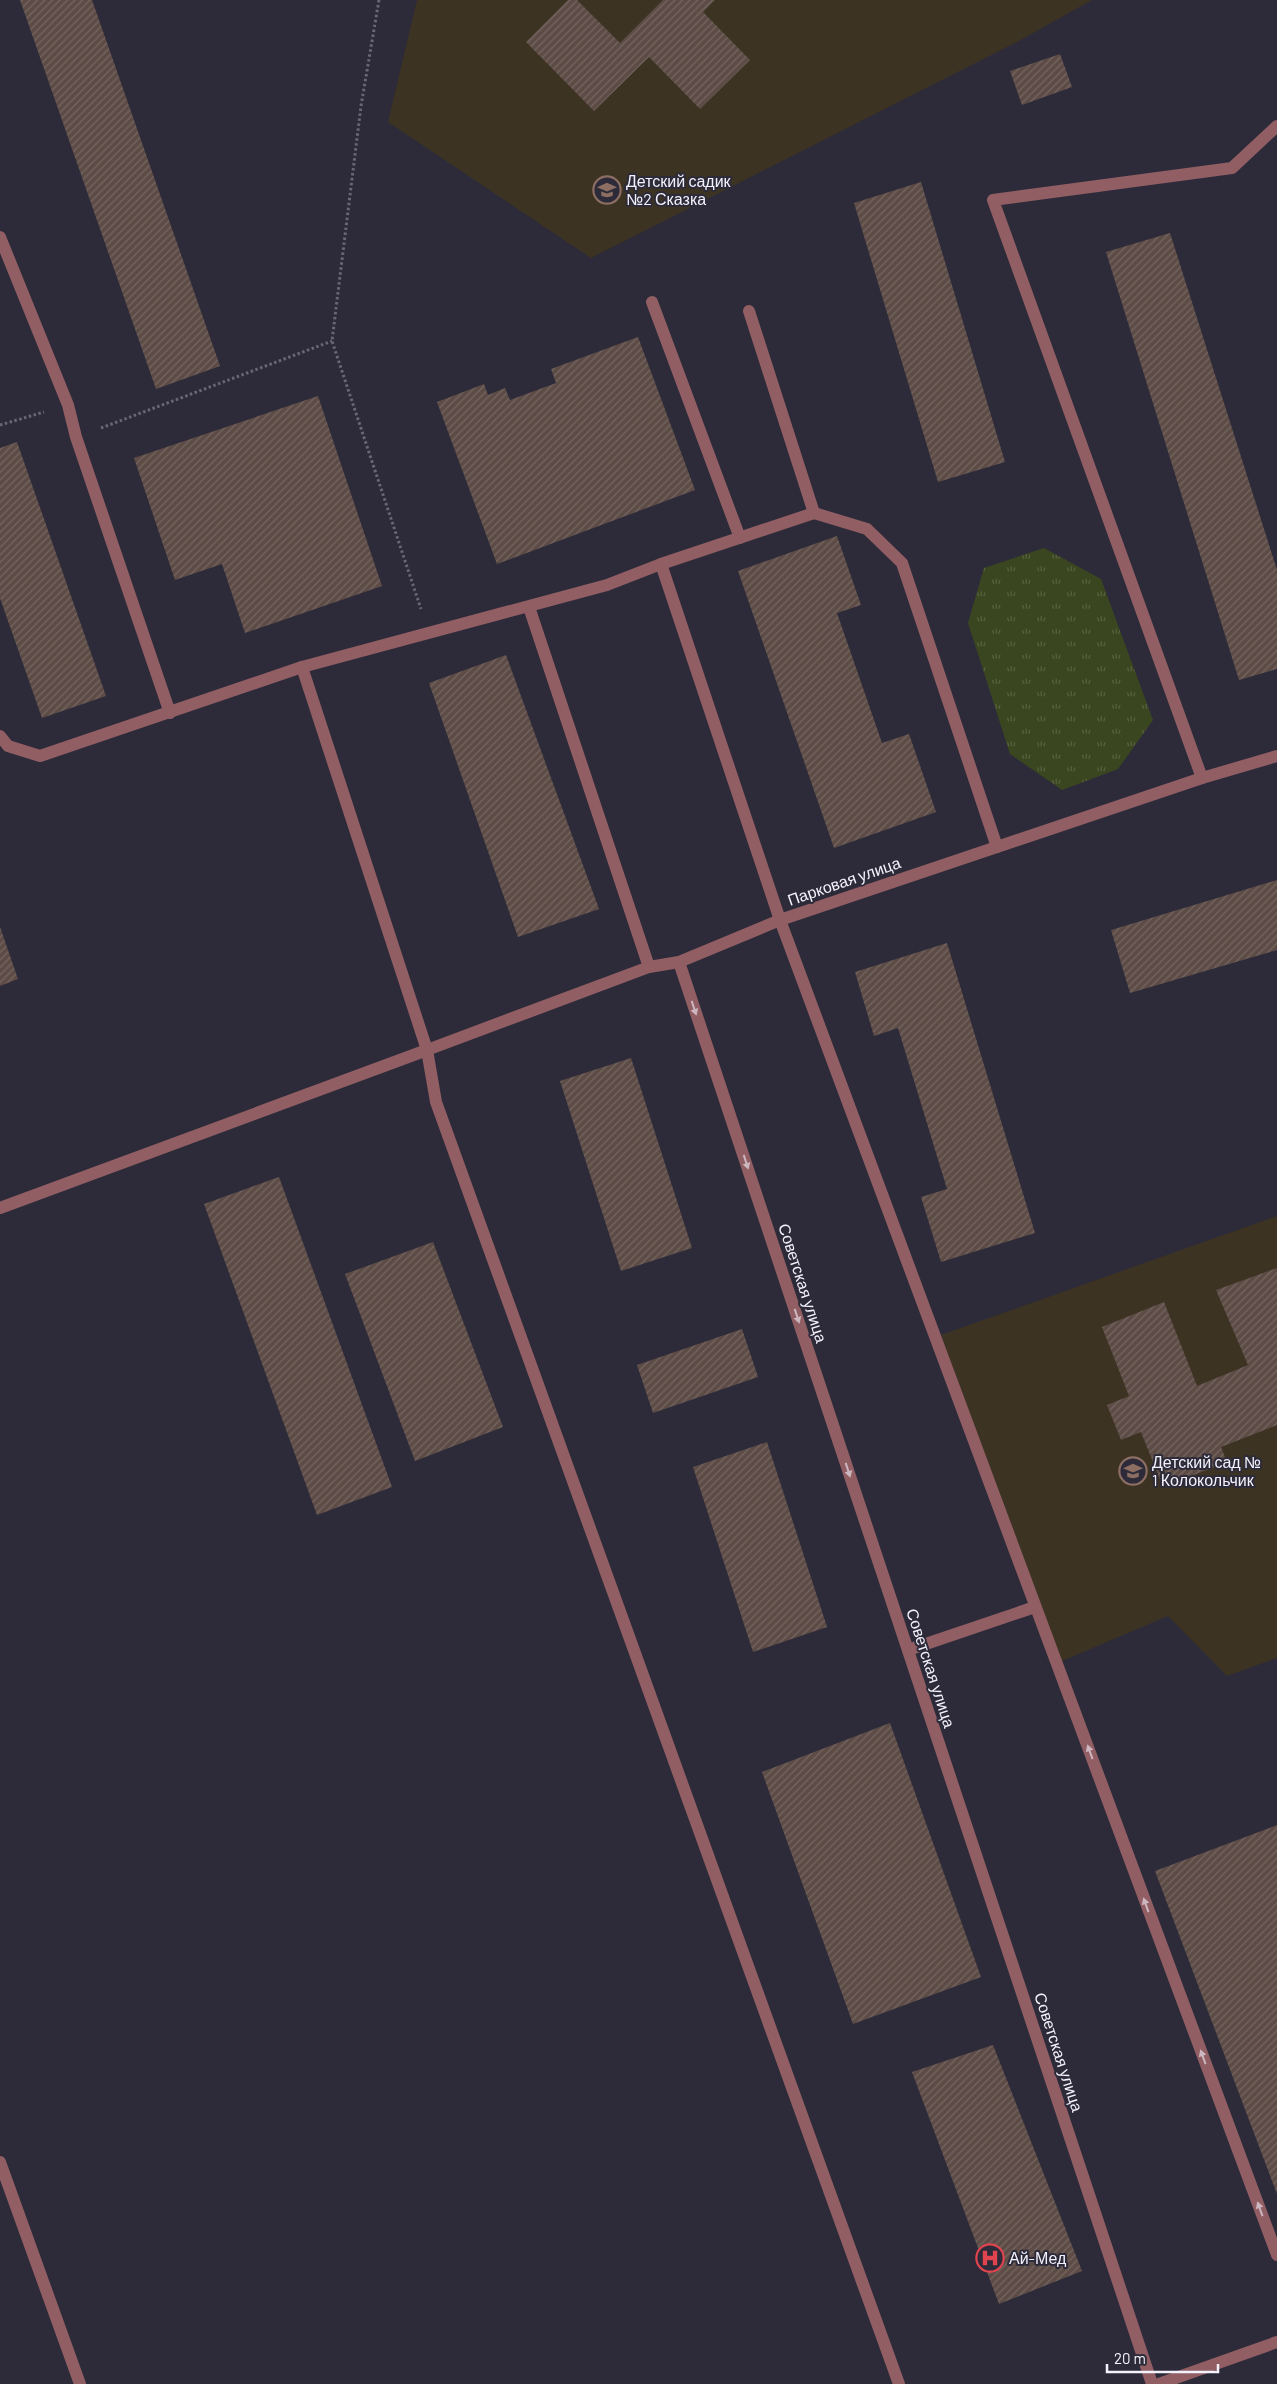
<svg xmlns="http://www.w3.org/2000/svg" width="1277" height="2384" viewBox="0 0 1277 2384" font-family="Barlow,sans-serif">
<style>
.education{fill:#3c3323}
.grass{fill:url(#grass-tufts)}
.building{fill:url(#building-hatch)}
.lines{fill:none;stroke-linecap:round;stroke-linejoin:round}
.path{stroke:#696773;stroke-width:3;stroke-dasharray:2.5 2.5;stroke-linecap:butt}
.service{stroke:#915e64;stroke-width:12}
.minor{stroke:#915e64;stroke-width:12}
.tertiary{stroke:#915e64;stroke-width:12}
.oneway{fill:#ccb6bf}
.labels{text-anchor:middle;stroke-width:4;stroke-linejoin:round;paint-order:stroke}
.poi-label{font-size:16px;fill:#f3f1fb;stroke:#2d2b39;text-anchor:start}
.street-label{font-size:16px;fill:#f3f1fb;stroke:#2d2b39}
</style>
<defs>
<pattern id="grass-tufts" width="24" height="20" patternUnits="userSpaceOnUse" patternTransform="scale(1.25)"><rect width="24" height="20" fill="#3a461f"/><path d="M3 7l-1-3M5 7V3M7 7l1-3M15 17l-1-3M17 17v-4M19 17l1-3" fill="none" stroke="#576140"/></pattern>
<pattern id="building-hatch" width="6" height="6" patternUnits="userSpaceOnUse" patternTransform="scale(1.25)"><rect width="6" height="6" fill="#5d4c46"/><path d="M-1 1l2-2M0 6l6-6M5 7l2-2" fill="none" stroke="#756662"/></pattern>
</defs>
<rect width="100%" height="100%" fill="#2d2b39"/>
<g class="education">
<path d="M 417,0 L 1092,0 L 1017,42 L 591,258 L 388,122 Z"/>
<path d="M 1277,1216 L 1277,1658 L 1227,1676 L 1168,1616 L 1055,1664 L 941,1335 Z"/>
</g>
<path class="grass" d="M 1044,548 L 1101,579 L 1153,720 L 1118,769 L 1062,790 L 1010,754 L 968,623 L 984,568 Z"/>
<g class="building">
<path d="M 20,0 L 92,0 L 220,366 L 156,389 Z"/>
<path d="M 568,0 L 577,0 L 620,43 L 663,0 L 715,0 L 703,12 L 750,60 L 700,109 L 649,57 L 594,111 L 526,42 Z"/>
<path d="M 1060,54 L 1072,87 L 1022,105 L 1010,71 Z"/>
<path d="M 921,182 L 1005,462 L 938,482 L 854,203 Z"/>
<path d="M 1170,233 L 1277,570 L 1277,669 L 1239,680 L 1106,252 Z"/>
<path d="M 638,337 L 695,490 L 497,564 L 437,402 L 484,384 L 488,395 L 505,388 L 510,400 L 556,383 L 551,369 Z"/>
<path d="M 318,396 L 382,586 L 245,633 L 222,564 L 175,580 L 134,458 Z"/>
<path d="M 17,442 L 106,696 L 42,718 L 0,598 L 0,448 Z"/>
<path d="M 837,536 L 861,605 L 837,613 L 882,743 L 909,734 L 936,812 L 834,848 L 738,571 Z"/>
<path d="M 506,655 L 599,909 L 518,937 L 429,683 Z"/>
<path d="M 1277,880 L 1277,950 L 1130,993 L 1111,930 Z"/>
<path d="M 0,927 L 18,979 L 0,986 Z"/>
<path d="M 947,943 L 1035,1233 L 941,1262 L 921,1197 L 947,1189 L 898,1028 L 874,1036 L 855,972 Z"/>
<path d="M 631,1058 L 692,1248 L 621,1271 L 560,1081 Z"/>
<path d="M 279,1177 L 392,1487 L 317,1515 L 204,1204 Z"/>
<path d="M 433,1242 L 503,1427 L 415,1461 L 345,1274 Z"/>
<path d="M 1277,1268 L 1277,1425 L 1221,1447 L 1227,1462 L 1163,1487 L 1141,1432 L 1121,1440 L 1107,1405 L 1129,1396 L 1102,1327 L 1164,1302 L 1197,1386 L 1248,1365 L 1216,1290 Z"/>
<path d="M 742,1329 L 758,1377 L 653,1413 L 637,1365 Z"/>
<path d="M 767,1442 L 827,1627 L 753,1652 L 693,1467 Z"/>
<path d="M 890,1723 L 981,1977 L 853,2024 L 762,1772 Z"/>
<path d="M 1277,1825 L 1277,2194 L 1155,1871 Z"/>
<path d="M 993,2045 L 1082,2271 L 999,2304 L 912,2072 Z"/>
</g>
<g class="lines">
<g class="path">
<path d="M 379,0 L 361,106 L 332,341 L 421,609"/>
<path d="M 0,425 L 44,412"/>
<path d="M 101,428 L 332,341"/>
</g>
<g class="service">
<path d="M 0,237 L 68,405 L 76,437 L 170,713"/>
<path d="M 652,302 L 740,538"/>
<path d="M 749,311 L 814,513 L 867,529 L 902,563 L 997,847"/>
<path d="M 661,564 L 780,920"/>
<path d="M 529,607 L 649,967"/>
<path d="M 1202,778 L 993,200 L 1232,168 L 1277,126"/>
<path d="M 0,1208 L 427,1050 L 302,667"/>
<path d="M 0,2162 L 80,2384"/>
</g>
<g class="minor">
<path d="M 0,736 L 8,746 L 40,756 L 302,667 L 607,585 L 661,564 L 814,513"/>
<path d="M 780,920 L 1277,2255"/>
<path d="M 679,962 L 1152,2384"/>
<path d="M 908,1650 L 1035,1607"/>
<path d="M 899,2384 L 436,1102 L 427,1050 L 649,967 L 679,962 L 780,920 L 1202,778 L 1277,756"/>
</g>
<path class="tertiary" d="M 1159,2384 L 1277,2342"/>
</g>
<defs><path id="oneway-solid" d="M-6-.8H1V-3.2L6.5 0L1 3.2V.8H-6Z" transform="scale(1.25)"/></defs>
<g class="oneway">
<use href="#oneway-solid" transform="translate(694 1008) rotate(72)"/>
<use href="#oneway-solid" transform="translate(746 1162) rotate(72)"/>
<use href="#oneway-solid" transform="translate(797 1316) rotate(72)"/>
<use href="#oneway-solid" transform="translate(848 1470) rotate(72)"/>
<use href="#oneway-solid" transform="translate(1090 1752) rotate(-110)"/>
<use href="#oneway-solid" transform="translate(1146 1905) rotate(-110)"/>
<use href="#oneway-solid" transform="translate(1203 2057) rotate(-110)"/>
<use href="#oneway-solid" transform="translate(1260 2209) rotate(-110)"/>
</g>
<defs>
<g id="school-ring" transform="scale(1.4375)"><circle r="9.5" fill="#2d2b39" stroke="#8d6e63" stroke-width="1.5"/><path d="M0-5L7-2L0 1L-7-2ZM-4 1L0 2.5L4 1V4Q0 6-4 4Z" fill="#8d6e63"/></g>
<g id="hospital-ring" transform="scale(1.4375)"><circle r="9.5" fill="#2d2b39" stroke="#e0444e" stroke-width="1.5"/><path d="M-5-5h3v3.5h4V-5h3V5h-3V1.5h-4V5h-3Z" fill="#e0444e"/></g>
</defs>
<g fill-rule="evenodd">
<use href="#school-ring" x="607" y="190"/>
<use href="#school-ring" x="1133" y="1471"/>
<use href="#hospital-ring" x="990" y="2258"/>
</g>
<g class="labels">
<g class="poi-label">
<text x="626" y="187">Детский садик<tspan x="626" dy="18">№2 Сказка</tspan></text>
<text x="1152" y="1468">Детский сад №<tspan x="1152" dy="18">1 Колокольчик</tspan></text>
<text x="1009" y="2264">Ай-Мед</text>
</g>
<g class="street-label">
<text transform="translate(844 881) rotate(-19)" y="6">Парковая улица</text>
<text transform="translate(803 1283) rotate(72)" y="6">Советская улица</text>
<text transform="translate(931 1668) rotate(72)" y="6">Советская улица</text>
<text transform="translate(1059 2052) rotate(72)" y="6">Советская улица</text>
</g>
</g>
<path d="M1107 2364v8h111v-8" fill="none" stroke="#f3f1fb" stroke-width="2.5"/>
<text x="1114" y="2364" font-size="15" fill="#f3f1fb" stroke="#2d2b39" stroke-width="4" paint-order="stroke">20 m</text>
</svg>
